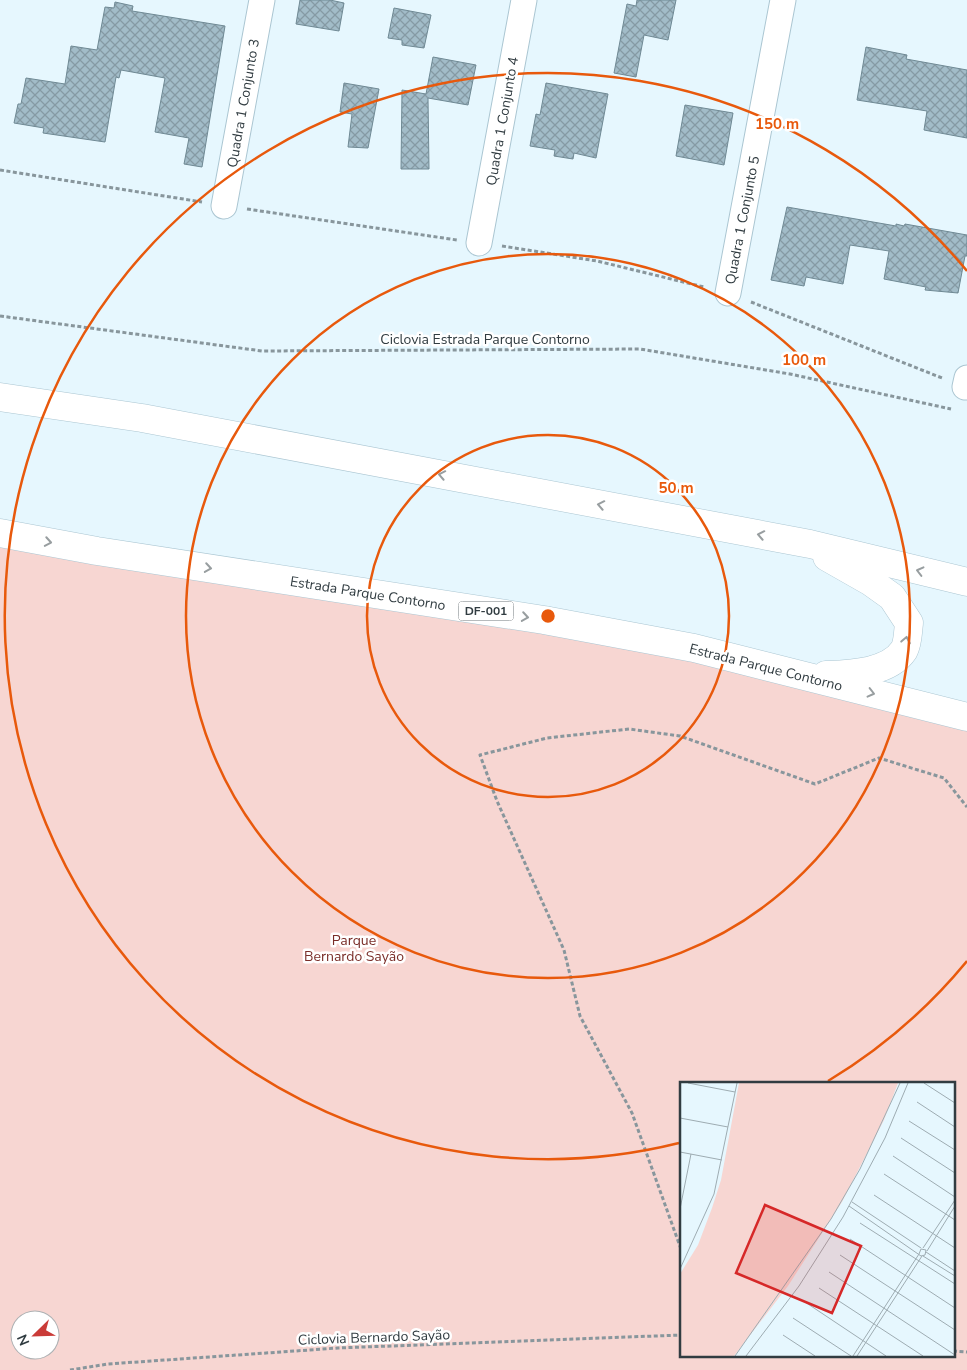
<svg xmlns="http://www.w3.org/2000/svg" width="967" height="1370" viewBox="0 0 967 1370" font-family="'Nunito Sans',sans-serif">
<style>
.green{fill:#f7d6d2;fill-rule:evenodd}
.building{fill:url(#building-cross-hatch);stroke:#6f8994}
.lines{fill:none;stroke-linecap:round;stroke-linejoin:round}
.street-casing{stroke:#abc6d2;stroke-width:27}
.primary-casing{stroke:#abc6d2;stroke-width:29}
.path{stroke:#88969c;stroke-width:3;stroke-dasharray:4 2.5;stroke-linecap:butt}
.street{stroke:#fff;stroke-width:25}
.primary{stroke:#fff;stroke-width:28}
.oneway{stroke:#989ea0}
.ring{fill:none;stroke:#e8590c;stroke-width:2.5}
.labels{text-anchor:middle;stroke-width:5;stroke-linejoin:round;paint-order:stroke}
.shield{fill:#fff;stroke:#6f767a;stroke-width:1}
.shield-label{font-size:12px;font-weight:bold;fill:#313c41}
.street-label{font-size:14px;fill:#313c41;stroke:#fff}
.park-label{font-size:14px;fill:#7a2e29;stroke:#fff}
.inset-road{fill:none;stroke:#9eacb2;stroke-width:1}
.view{fill:#d62828;fill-opacity:0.15;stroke:#d62828;stroke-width:2.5}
.inset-edge{fill:none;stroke:#313c41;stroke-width:2.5}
.centre{fill:#e8590c;stroke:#fff;stroke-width:2.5}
.ring-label{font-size:15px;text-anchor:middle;font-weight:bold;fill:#e8590c;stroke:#fff;stroke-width:5;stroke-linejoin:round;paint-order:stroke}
</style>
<defs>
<pattern id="building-cross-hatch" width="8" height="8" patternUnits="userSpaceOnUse" patternTransform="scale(1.25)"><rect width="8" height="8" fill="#a2bcc8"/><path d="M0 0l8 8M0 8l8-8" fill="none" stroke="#859aa4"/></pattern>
</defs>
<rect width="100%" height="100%" fill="#e6f7fe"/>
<path class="green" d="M 0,527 L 967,706 L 967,1370 L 0,1370 ZM 681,1084 L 953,1084 L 953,1356 L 681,1356 ZM 20,1320 L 50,1320 L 50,1350 L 20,1350 Z"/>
<g class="building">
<path d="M 300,0 L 330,0 L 344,3 L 339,31 L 296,24 Z"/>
<path d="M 637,0 L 676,0 L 668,40 L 644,35 L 636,77 L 614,73 L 627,4 L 636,6 Z"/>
<path d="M 115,2 L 133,6 L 132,11 L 225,26 L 202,167 L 184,164 L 189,138 L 155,132 L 165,78 L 121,70 L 119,78 L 116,77 L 105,142 L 43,133 L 44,128 L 14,123 L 18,104 L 21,104 L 26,78 L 65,84 L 71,46 L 97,50 L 105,7 L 114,8 Z"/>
<path d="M 394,8 L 431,15 L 424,48 L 402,45 L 402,40 L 388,38 Z"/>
<path d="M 866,47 L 907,55 L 906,59 L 967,70 L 967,138 L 924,130 L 927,111 L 857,100 Z"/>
<path d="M 433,57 L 476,65 L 468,105 L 428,98 L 429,169 L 401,169 L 402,90 L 426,94 Z"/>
<path d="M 344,83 L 379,89 L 368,148 L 348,147 L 352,114 L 340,112 Z"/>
<path d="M 546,83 L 608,94 L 596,158 L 574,153 L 573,159 L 554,156 L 555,150 L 530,146 L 536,114 L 540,115 Z"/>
<path d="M 685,105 L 733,113 L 724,165 L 676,156 Z"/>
<path d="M 787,207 L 896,226 L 896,224 L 904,226 L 905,224 L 967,235 L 967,256 L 965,256 L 958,293 L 925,290 L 926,287 L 884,279 L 889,251 L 850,245 L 843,284 L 806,277 L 804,286 L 771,280 Z"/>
</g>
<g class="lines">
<g class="street-casing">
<g id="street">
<path d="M 224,206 L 262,0"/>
<path d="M 479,243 L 524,0"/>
<path d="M 728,293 L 783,0"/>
<path d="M 965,387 L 967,378"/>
</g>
</g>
<g class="primary-casing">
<g id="primary">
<path d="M 0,397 L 142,418 L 810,544 L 967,582"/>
<path d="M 0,533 L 97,551 L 544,620 L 694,648 L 967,717"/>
<path d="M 826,675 C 851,674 889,673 904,650 C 908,643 908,631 909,623 L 892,597 L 871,582 L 827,557"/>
</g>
</g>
<g class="path">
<path d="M 0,170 L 202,202"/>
<path d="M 247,209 L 457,240"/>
<path d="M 502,246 L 597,261 L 704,287"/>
<path d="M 751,302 L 942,378"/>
<path d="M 0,316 L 262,351 L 640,349 L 790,374 L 951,409"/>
<path d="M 681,1249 L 632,1113 L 580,1016 L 564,950 L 497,801 L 480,755 L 547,738 L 629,729 L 680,736 L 815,784 L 879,758 L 944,778 L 967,807"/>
<path d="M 953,1351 L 967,1352"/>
<path d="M 70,1370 L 108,1364 L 338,1348 L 681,1335"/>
</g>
<use href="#street" class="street"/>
<use href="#primary" class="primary"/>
</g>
<defs><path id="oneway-chevron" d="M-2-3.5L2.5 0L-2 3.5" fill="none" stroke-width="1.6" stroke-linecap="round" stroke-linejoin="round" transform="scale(1.25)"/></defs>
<g class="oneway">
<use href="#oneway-chevron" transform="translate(442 475) rotate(-169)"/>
<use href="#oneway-chevron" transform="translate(601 505) rotate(-169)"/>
<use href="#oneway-chevron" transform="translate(761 535) rotate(-169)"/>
<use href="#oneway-chevron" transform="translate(48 542) rotate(10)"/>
<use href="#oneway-chevron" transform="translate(208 568) rotate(9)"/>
<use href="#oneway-chevron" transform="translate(920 571) rotate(-166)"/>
<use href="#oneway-chevron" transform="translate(525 617) rotate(9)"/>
<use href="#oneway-chevron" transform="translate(906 640) rotate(-79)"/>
<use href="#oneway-chevron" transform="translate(871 693) rotate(14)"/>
</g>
<g class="ring">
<circle cx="548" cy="616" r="181"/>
<circle cx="548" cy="616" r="362"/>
<path d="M967 961A543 543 0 0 1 828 1081M679 1143A543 543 0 1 1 967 271"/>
</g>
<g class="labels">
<rect class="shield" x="458.5" y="601.5" width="55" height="19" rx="4"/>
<g class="shield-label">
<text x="486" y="615">DF-001</text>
</g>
<g class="street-label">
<text transform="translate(243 103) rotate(-80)" y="5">Quadra 1 Conjunto 3</text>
<text transform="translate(502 121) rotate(-80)" y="5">Quadra 1 Conjunto 4</text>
<text transform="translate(742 220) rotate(-79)" y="5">Quadra 1 Conjunto 5</text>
<text x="485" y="344">Ciclovia Estrada Parque Contorno</text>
<text transform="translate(368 593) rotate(9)" y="5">Estrada Parque Contorno</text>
<text transform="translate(766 667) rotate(14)" y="5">Estrada Parque Contorno</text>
<text transform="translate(374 1337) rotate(-2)" y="5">Ciclovia Bernardo Sayão</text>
</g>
<g class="park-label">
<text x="354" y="945">Parque<tspan x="354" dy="16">Bernardo Sayão</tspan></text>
</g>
</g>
<g transform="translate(680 1082)">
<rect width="275" height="275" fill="#e6f7fe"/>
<path d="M 59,1 L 218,1 L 204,38 L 162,120 L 108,204 L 54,274 L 0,274 L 0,192 L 18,163 L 32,126 L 41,98 Z" fill="#f7d6d2"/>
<path class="inset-road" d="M 8,1 L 55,10M 244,1 L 275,21M 237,20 L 275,45M 0,36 L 48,45M 229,39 L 275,68M 221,56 L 275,91M 0,70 L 42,78M 213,74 L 275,115M 204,92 L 275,138M 194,113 L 275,166M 172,120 L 241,166M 169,124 L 241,174 L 245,173 L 246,168 L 241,167 L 239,172M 0,127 L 11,72M 180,141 L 275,202M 170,157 L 275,226M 243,166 L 275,118M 247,169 L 275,124M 246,170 L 275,189M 160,173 L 275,248M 243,174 L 275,194M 0,187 L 34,112 L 57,1M 149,190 L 275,273M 139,206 L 243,274M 125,220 L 206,274M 113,236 L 171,274M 103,253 L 135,274M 55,274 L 151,137 L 180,87 L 220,1M 66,274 L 119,204 L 163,135 L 205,56 L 228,1M 173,274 L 239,172M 177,274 L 242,174"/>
<path class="view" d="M 85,123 L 181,164 L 152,231 L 56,191 Z"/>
<rect width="275" height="275" class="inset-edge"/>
</g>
<circle cx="548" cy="616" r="8" class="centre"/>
<g class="ring-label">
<text x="777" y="129">150 m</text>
<text x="804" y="365">100 m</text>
<text x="676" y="493">50 m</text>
</g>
<g transform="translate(35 1335) rotate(247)"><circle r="24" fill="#ffffff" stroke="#adb1b3"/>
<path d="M0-4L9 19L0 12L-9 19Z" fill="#ca3b38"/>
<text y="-8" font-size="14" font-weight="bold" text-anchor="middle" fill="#313c41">N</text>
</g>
</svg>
